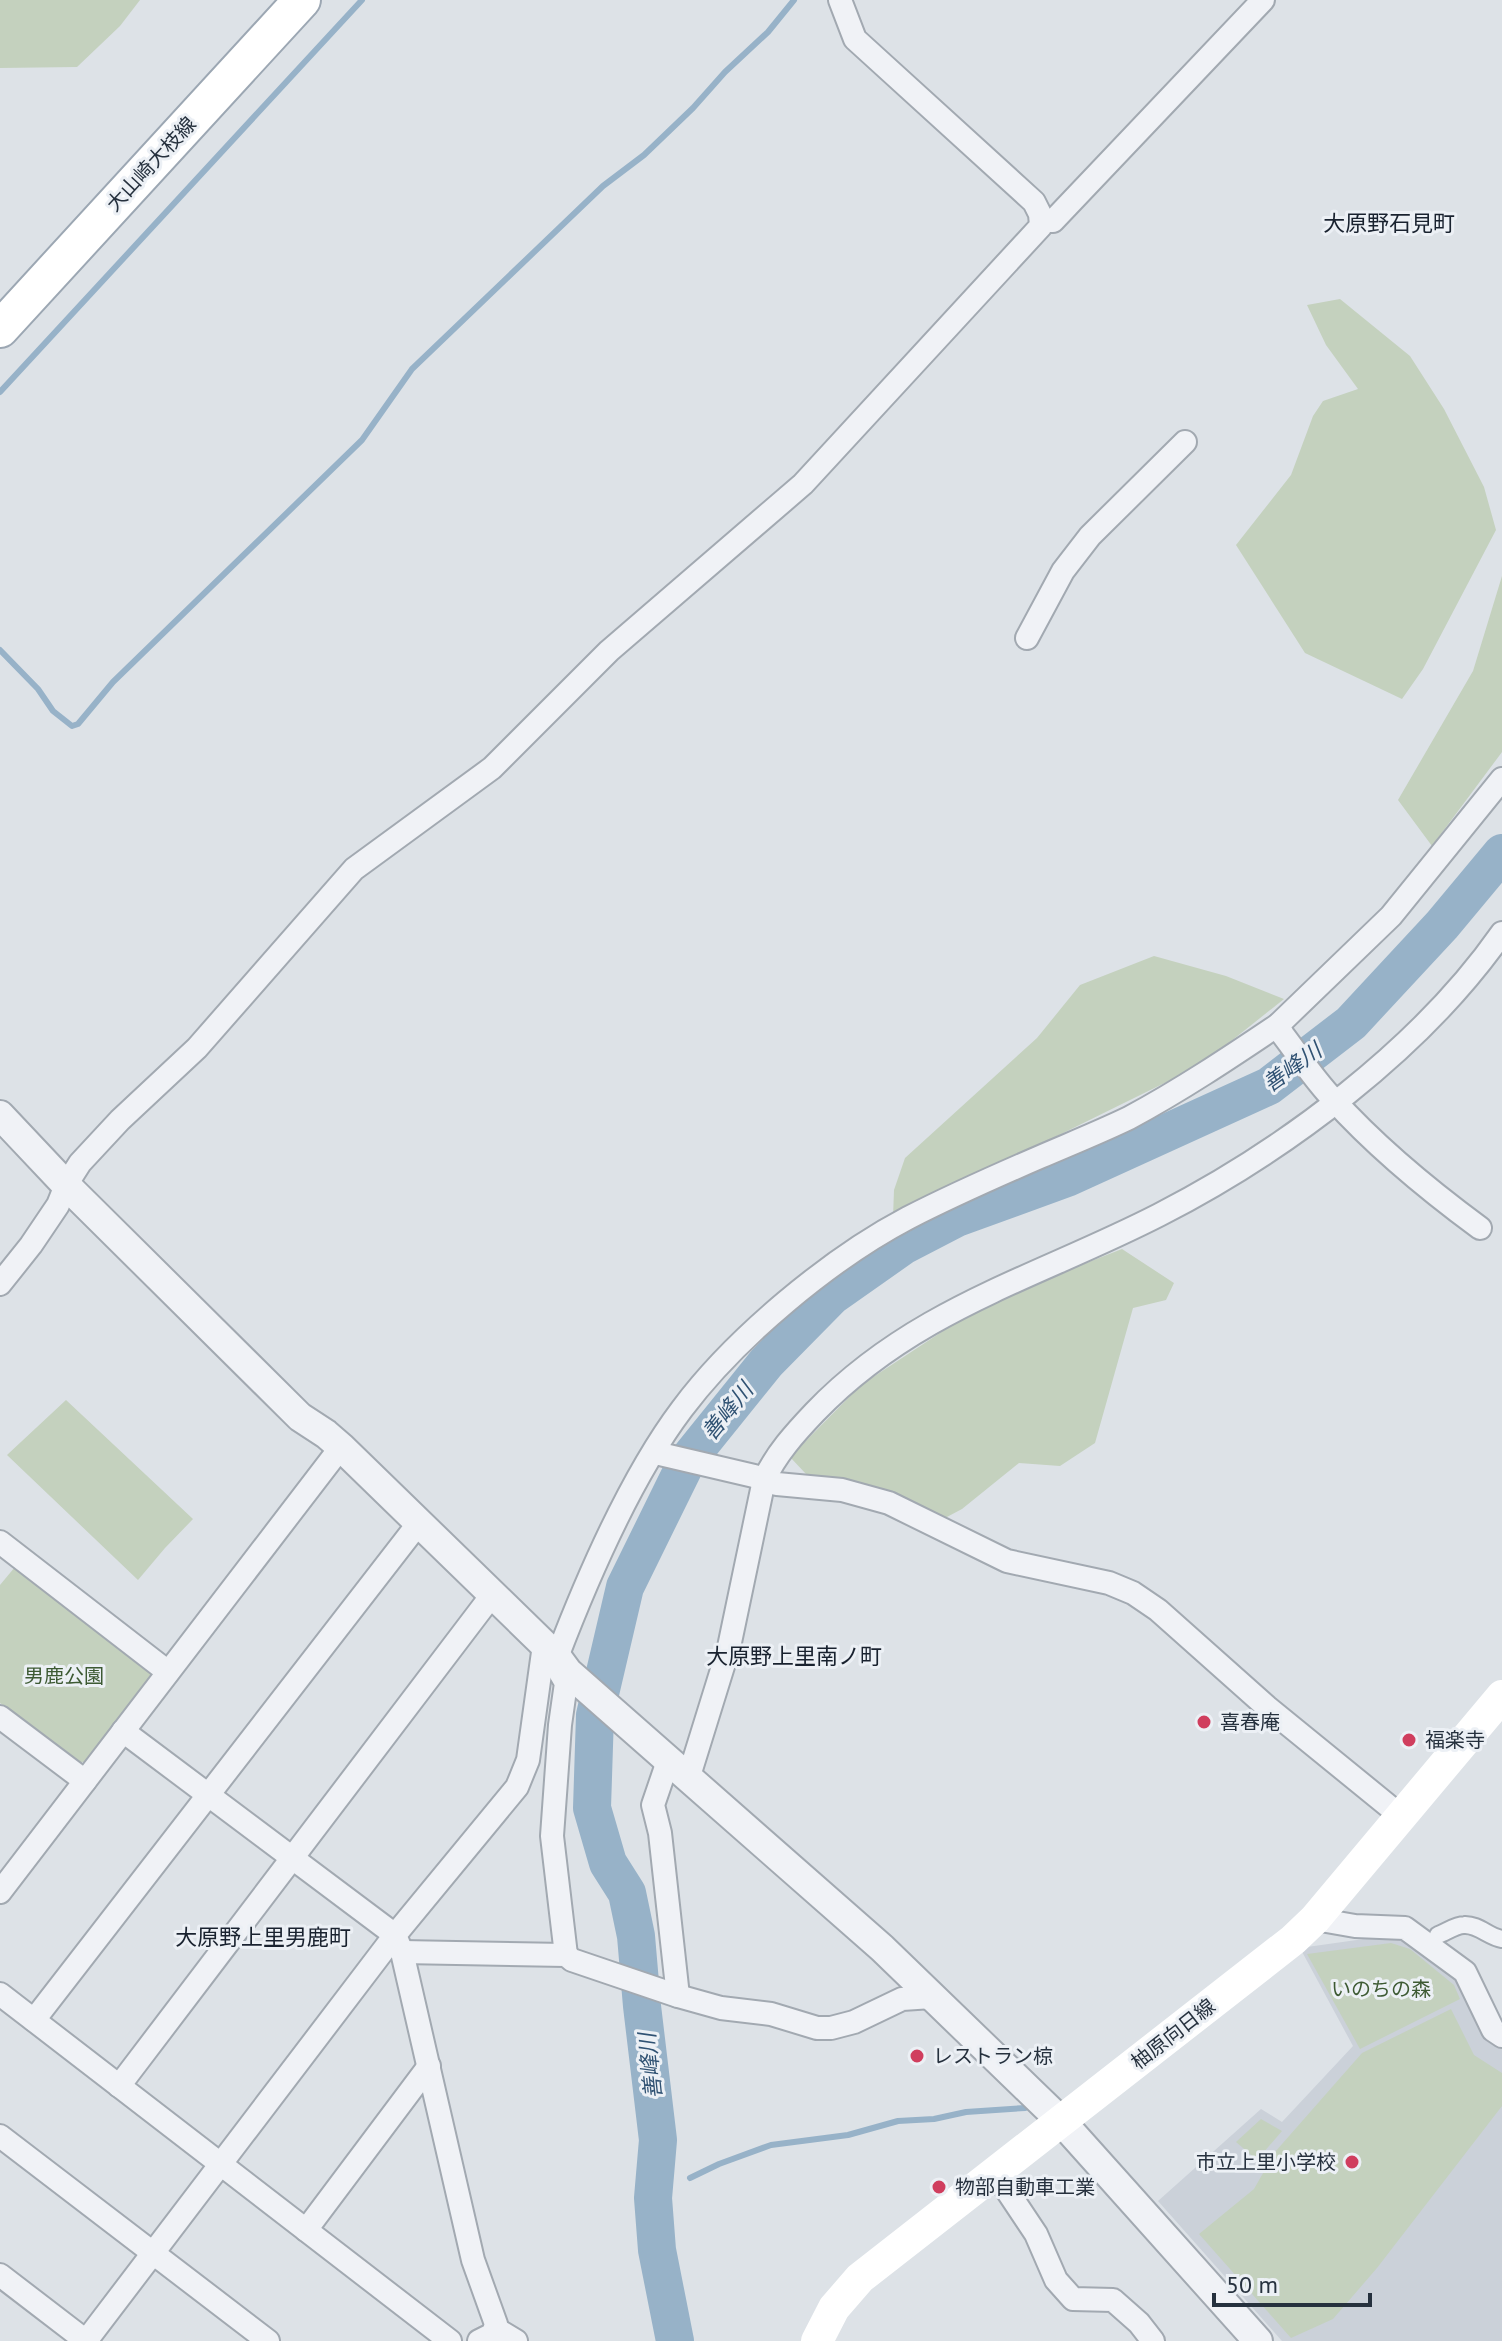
<svg xmlns="http://www.w3.org/2000/svg" width="1502" height="2341" viewBox="0 0 1502 2341" font-family="'PT Sans','Noto Sans JP',sans-serif">
<style>
.built{fill:#cbd1d9}
.green{fill:#c4d1be}
.lines{fill:none;stroke-linecap:round;stroke-linejoin:round}
.stream{stroke:#97b2c8;stroke-width:6}
.river{stroke:#97b2c8;stroke-width:38}
.pedestrian-casing{stroke:#a2a9b1;stroke-width:20}
.minor-casing{stroke:#a2a9b1;stroke-width:26}
.tertiary-casing{stroke:#a2a9b1;stroke-width:32}
.primary-casing{stroke:#9ca7b3;stroke-width:40}
.pedestrian{stroke:#f0f2f6;stroke-width:16}
.minor{stroke:#f0f2f6;stroke-width:22}
.tertiary{stroke:#f0f2f6;stroke-width:28}
.secondary{stroke:#fff;stroke-width:32}
.primary{stroke:#fff;stroke-width:36}
.poi-dot{fill:#d03e5e;stroke:#ecf0f5;stroke-width:3}
.labels{text-anchor:middle;stroke-width:6;stroke-linejoin:round;paint-order:stroke}
.street-label{font-size:20px;fill:#26313e;stroke:#ecf0f5}
.park-label{font-size:20px;fill:#3d5a33;stroke:#ecf0f5}
.poi-label{font-size:20px;fill:#26313e;stroke:#ecf0f5;text-anchor:start}
.neighbourhood-label{font-size:22px;fill:#19222f;stroke:#ecf0f5}
.water-label{font-size:22px;font-style:italic;fill:#305273;stroke:#ecf0f5}
</style>
<rect width="100%" height="100%" fill="#dde2e7"/>
<path class="built" d="M 1392,1935 L 1411,1940 L 1457,1982 L 1488,2038 L 1502,2048 L 1502,2341 L 1282,2341 L 1158,2201 L 1261,2109 L 1282,2122 L 1353,2046 L 1300,1948 Z"/>
<g class="green">
<path d="M 0,0 L 140,0 L 120,26 L 77,67 L 0,68 Z"/>
<path d="M 1340,299 L 1410,356 L 1444,409 L 1484,487 L 1496,530 L 1423,669 L 1402,699 L 1305,653 L 1236,545 L 1291,475 L 1313,416 L 1323,401 L 1358,389 L 1326,345 L 1307,305 Z"/>
<path d="M 1502,576 L 1502,752 L 1432,846 L 1398,800 L 1473,671 Z"/>
<path d="M 1154,956 L 1226,976 L 1284,999 L 1201,1065 L 893,1217 L 894,1190 L 905,1158 L 1037,1038 L 1080,985 Z"/>
<path d="M 1122,1249 L 1174,1283 L 1166,1300 L 1133,1308 L 1095,1443 L 1060,1466 L 1019,1463 L 962,1509 L 945,1518 L 806,1474 L 790,1457 L 861,1385 L 987,1302 Z"/>
<path d="M 66,1400 L 193,1519 L 165,1548 L 138,1580 L 7,1455 Z"/>
<path d="M 15,1567 L 152,1669 L 155,1678 L 91,1762 L 77,1762 L 0,1703 L 0,1585 Z"/>
<path d="M 1391,1943 L 1410,1949 L 1454,1985 L 1460,1999 L 1360,2049 L 1307,1954 Z"/>
<path d="M 1451,2009 L 1474,2055 L 1502,2073 L 1502,2106 L 1377,2268 L 1333,2319 L 1291,2338 L 1199,2234 L 1254,2189 L 1275,2152 L 1362,2053 Z"/>
<path d="M 1261,2119 L 1282,2131 L 1257,2160 L 1236,2142 Z"/>
</g>
<g class="lines">
<g class="stream">
<path d="M 0,392 L 362,0"/>
<path d="M 0,650 L 38,689 L 53,711 L 72,726 L 78,724 L 113,682 L 362,440 L 412,369 L 603,186 L 644,155 L 693,108 L 725,72 L 768,32 L 794,0"/>
<path d="M 690,2178 L 719,2164 L 771,2145 L 848,2135 L 898,2121 L 934,2119 L 966,2112 L 1025,2108"/>
</g>
<path class="river" d="M 675,2341 L 657,2250 L 653,2198 L 658,2140 L 642,2006 L 636,1936 L 627,1893 L 608,1863 L 592,1808 L 595,1715 L 625,1587 L 687,1461 L 766,1363 L 832,1296 L 903,1246 L 957,1218 L 1067,1178 L 1269,1086 L 1351,1023 L 1442,925 L 1502,853"/>
<g class="pedestrian-casing">
<path id="pedestrian" d="M 1438,1935 C 1446,1932 1456,1925 1464,1925 C 1478,1924 1489,1937 1502,1939"/>
</g>
<g class="minor-casing">
<g id="minor">
<path d="M 1041,221 L 1053,221 L 1263,0"/>
<path d="M 1027,638 L 1063,571 L 1090,536 L 1185,442"/>
<path d="M 1480,1228 C 1427,1189 1376,1147 1332,1098 C 1314,1079 1299,1056 1283,1035 L 1278,1025 L 1391,916 L 1502,779"/>
<path d="M 0,1284 L 31,1245 L 58,1205 L 66,1185 L 80,1163 L 120,1120 L 197,1048 L 354,869 L 492,768 L 609,651 L 803,484 L 1041,226 L 1040,214 L 1034,202 L 855,39 L 840,0"/>
<path d="M 660,1454 L 754,1476 L 777,1484 L 842,1490 L 889,1503 L 1007,1561 L 1109,1583 L 1133,1593 L 1158,1610 L 1267,1707 L 1402,1817"/>
<path d="M 0,1542 L 168,1672"/>
<path d="M 557,1657 C 588,1576 630,1478 682,1409 C 735,1338 830,1259 908,1218 C 951,1196 996,1176 1040,1157 C 1070,1144 1100,1132 1129,1118 C 1181,1090 1229,1058 1278,1025"/>
<path d="M 555,1664 L 566,1683 L 560,1725 L 552,1836 L 566,1955"/>
<path d="M 0,1717 L 85,1781"/>
<path d="M 668,1761 L 653,1805 L 660,1833 L 678,1996"/>
<path d="M 689,1776 L 729,1647 L 764,1480 C 776,1454 795,1433 815,1412 C 914,1309 1036,1278 1159,1215 C 1284,1151 1421,1049 1502,933"/>
<path d="M 0,1892 L 341,1447"/>
<path d="M 1315,1919 L 1355,1926 L 1405,1928 L 1465,1972 L 1493,2030 L 1502,2036"/>
<path d="M 402,1952 L 566,1955 L 572,1960 L 678,1996 L 721,2008 L 771,2014 L 817,2028 L 831,2028 L 854,2022 L 902,1999 L 932,1997"/>
<path d="M 0,1994 L 450,2341"/>
<path d="M 34,2020 L 418,1524"/>
<path d="M 119,2086 L 492,1595"/>
<path d="M 0,2136 L 268,2341"/>
<path d="M 996,2174 L 1036,2234 L 1056,2280 L 1073,2299 L 1113,2300 L 1139,2323 L 1153,2341"/>
<path d="M 306,2230 L 429,2066"/>
<path d="M 0,2275 L 86,2341"/>
<path d="M 496,2329 L 516,2341"/>
<path d="M 86,2341 L 395,1935 L 123,1731"/>
<path d="M 479,2341 L 493,2334 L 496,2324 L 473,2260 L 402,1952 L 395,1935 L 517,1787 L 528,1760 L 544,1645"/>
</g>
</g>
<g class="tertiary-casing">
<path id="tertiary" d="M 0,1115 L 66,1185 L 300,1417 L 326,1434 L 341,1447 L 557,1657 L 568,1672 L 882,1948 L 1061,2121 L 1258,2341"/>
</g>
<g class="primary-casing">
<path id="primary" d="M 0,329 L 302,0"/>
</g>
<use href="#pedestrian" class="pedestrian"/>
<use href="#minor" class="minor"/>
<use href="#tertiary" class="tertiary"/>
<path class="secondary" d="M 817,2341 L 834,2308 L 860,2278 L 1293,1940 L 1315,1919 L 1502,1696"/>
<use href="#primary" class="primary"/>
</g>
<g class="poi-dot">
<circle cx="1204" cy="1722" r="8"/>
<circle cx="1409" cy="1740" r="8"/>
<circle cx="917" cy="2056" r="8"/>
<circle cx="1352" cy="2162" r="8"/>
<circle cx="939" cy="2187" r="8"/>
</g>
<g class="labels">
<g class="street-label">
<text transform="translate(151 164) rotate(-47)" y="7">大山崎大枝線</text>
<text transform="translate(1173 2034) rotate(-38)" y="7">柚原向日線</text>
</g>
<g class="park-label">
<text x="64" y="1683">男鹿公園</text>
<text x="1381" y="1996">いのちの森</text>
</g>
<g class="poi-label">
<text x="1220" y="1729">喜春庵</text>
<text x="1425" y="1747">福楽寺</text>
<text x="933" y="2063">レストラン椋</text>
<text x="1336" y="2169" text-anchor="end">市立上里小学校</text>
<text x="955" y="2194">物部自動車工業</text>
</g>
<g class="neighbourhood-label">
<text x="1389" y="231">大原野石見町</text>
<text x="794" y="1664">大原野上里南ノ町</text>
<text x="263" y="1945">大原野上里男鹿町</text>
</g>
<g class="water-label">
<text transform="translate(1292 1067) rotate(-36)" y="8">善峰川</text>
<text transform="translate(727 1411) rotate(-51)" y="8">善峰川</text>
<text transform="translate(650 2066) rotate(-96)" y="8">善峰川</text>
</g>
</g>
<path d="M1214 2293v12h156v-12" fill="none" stroke="#26313e" stroke-width="4"/>
<text x="1226" y="2293" font-size="24" fill="#26313e" stroke="#ecf0f5" stroke-width="6" paint-order="stroke">50 m</text>
</svg>
